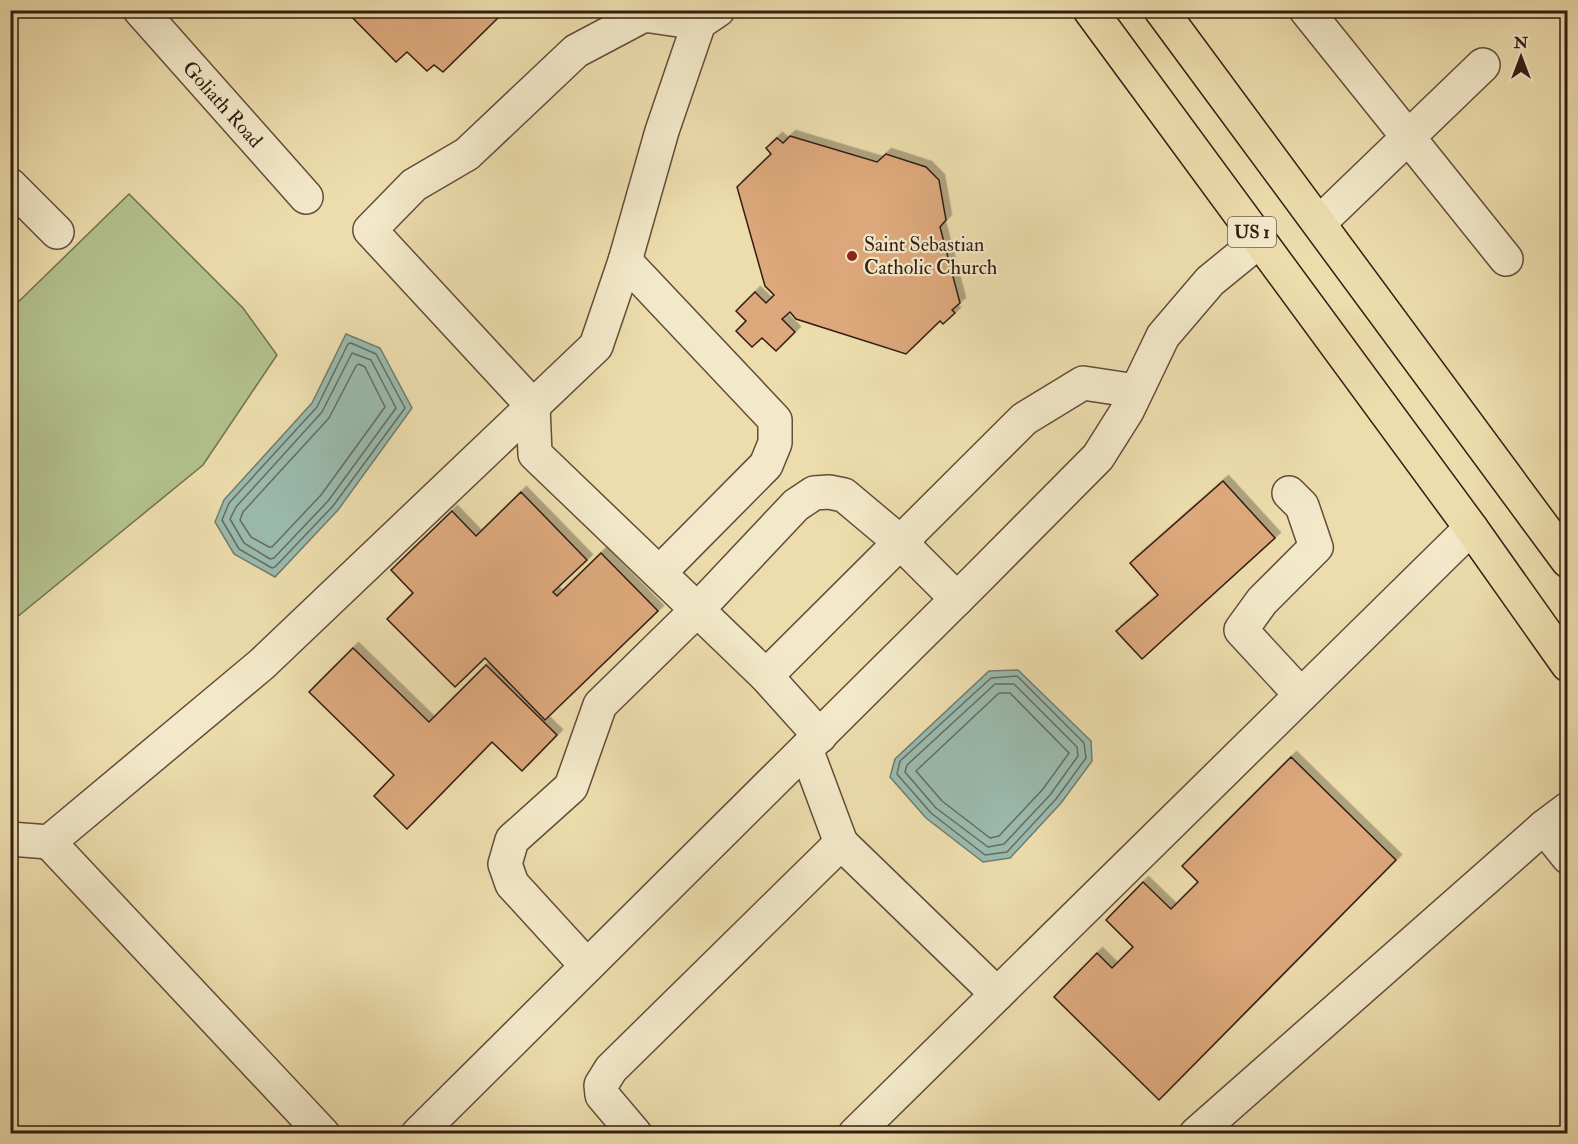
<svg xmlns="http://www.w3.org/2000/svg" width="1578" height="1144" viewBox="0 0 1578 1144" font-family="'IM FELL Double Pica',serif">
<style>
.green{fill:#b3c28e;stroke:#737050;stroke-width:1.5}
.water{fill:#9abbaf;stroke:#717c71;stroke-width:1.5}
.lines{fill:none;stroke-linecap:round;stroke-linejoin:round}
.shore{stroke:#666c61;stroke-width:1.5}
.building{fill:#dca87b;stroke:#331d13;stroke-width:1.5;filter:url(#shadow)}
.minor-casing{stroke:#624d3a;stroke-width:36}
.major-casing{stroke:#331d13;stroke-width:36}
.minor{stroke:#f3e9ca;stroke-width:33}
.major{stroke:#edddad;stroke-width:33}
.poi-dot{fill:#8f2418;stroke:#f3e9ca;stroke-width:2}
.labels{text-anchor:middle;stroke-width:4.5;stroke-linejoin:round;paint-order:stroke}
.shield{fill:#f3e9ca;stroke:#6d5a4a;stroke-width:1.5}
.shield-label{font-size:18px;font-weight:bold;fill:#331d13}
.street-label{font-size:20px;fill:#331d13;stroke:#f3e9ca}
.poi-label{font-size:20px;fill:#331d13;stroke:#f3e9ca;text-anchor:start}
</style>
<defs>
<filter id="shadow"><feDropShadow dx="5.5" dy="-5.5" stdDeviation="0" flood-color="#0004"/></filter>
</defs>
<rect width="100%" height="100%" fill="#edddad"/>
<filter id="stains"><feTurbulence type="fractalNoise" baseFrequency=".00333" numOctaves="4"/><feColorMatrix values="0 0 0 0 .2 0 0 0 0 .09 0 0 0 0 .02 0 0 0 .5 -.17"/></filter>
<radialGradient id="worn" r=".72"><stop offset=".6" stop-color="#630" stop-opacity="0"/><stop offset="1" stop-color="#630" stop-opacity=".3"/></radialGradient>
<path class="green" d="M 129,194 L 243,308 L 277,355 L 203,465 L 11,622 L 11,309 Z"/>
<g class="water">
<path d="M 346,334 L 380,348 L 412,408 L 338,510 L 275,577 L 234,554 L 215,522 L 224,500 L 312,403 Z"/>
<path d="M 1018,670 L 1091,741 L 1092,761 L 1061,803 L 1010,858 L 983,862 L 926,818 L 890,777 L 895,759 L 989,671 Z"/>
<path d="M 149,1126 L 182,1126 L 187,1133 L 146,1133 Z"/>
</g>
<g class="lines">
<g class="shore">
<path d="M 351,343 L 376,354 L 405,408 L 333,506 L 275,567 L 272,568 L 239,549 L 222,520 L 229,503 L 317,407 L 348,344 Z"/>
<path d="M 352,353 L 371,360 L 396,408 L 328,501 L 274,558 L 270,559 L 244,543 L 230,519 L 236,507 L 322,412 Z"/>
<path d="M 359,364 L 365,367 L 385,407 L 321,495 L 272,547 L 269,547 L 251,537 L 240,520 L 243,512 L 329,418 L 356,366 Z"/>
<path d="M 1017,676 L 1084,743 L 1086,758 L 1056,799 L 1007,852 L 985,855 L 931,813 L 897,774 L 900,761 L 991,678 Z"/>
<path d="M 995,684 L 1014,684 L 1077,747 L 1078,756 L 1050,795 L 1004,844 L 988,847 L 936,808 L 905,772 L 907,765 Z"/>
<path d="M 999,693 L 1010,693 L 1069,753 L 1043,789 L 999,836 L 990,838 L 942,801 L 916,771 Z"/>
</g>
</g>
<g class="building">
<path d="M 345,10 L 506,10 L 443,72 L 434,65 L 427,71 L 407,52 L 396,62 Z"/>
<path d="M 790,136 L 877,162 L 886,154 L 926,167 L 939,180 L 946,220 L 940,227 L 960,303 L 952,310 L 955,313 L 943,324 L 940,321 L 906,354 L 796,319 L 790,312 L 782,319 L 795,332 L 776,351 L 762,338 L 752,347 L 736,331 L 746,321 L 736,311 L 755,292 L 766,303 L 774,295 L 765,286 L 737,187 L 771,154 L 766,148 L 777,138 L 783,143 Z"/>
<path d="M 1223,481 L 1275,538 L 1142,659 L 1116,631 L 1158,595 L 1130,563 Z"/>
<path d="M 521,492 L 587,560 L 553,592 L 557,596 L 601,553 L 658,611 L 545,720 L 485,658 L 455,687 L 387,619 L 413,593 L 391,570 L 452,511 L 476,536 Z"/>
<path d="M 353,648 L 429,722 L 486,665 L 557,735 L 522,771 L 492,742 L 407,829 L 374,796 L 394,775 L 309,692 Z"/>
<path d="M 1291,757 L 1396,860 L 1159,1100 L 1054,997 L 1097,953 L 1112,968 L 1133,947 L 1106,920 L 1143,882 L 1171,909 L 1198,882 L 1182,866 Z"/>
</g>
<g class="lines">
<g class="minor-casing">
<g id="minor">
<path d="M 140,10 L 306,197"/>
<path d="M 1306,10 L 1506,259"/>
<path d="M 10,185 L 57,232"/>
<path d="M 1319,223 L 1483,65"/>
<path d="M 625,261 L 775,420 L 775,443 L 766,465 L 659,573 L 766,676"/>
<path d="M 1289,493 L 1302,506 L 1316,547 L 1262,601 L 1241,630 L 1301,695"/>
<path d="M 659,573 L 535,454 L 533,406 L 370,230 L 414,185 L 467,154 L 576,51 L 644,15 L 699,23"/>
<path d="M 820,736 L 766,676 L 1024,419 L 1083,383 L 1136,391"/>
<path d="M 1544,827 L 1568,857"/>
<path d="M 10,839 L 49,842 L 262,664 L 596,346 L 625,261 L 662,131 L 699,23 L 718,10"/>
<path d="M 49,842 L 323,1134"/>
<path d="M 841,843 L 997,994"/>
<path d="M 587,966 L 512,884 L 505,864 L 512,840 L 571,787 L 600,705 L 697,610 L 796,505 L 814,493 L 829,492 L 844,495 L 900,542 L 957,599"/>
<path d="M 418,1134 L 976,580 L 1098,457 L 1127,411 L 1163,336 L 1210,281 L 1259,241"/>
<path d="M 635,1134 L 602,1095 L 601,1085 L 611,1069 L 841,843 L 806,749"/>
<path d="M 855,1134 L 1471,528"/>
<path d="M 1196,1134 L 1544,827 L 1568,809"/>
</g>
</g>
<g class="major-casing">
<g id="major">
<path d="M 1090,10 L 1471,528 L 1568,665"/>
<path d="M 1161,10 L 1568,561"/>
</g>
</g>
<use href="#minor" class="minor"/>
<use href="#major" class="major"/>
</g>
<circle class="poi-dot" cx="852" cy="256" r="6"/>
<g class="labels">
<rect class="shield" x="1228" y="217" width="48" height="30" rx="4.5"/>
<g class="shield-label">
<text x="1252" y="238">US 1</text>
</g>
<g class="street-label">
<text transform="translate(223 104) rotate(48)" y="7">Goliath Road</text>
</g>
<g class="poi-label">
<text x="864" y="251">Saint Sebastian<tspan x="864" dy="23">Catholic Church</tspan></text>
</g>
</g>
<rect width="1578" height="1144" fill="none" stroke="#edddad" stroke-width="36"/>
<rect x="12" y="12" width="1554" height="1120" fill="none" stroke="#331d13" stroke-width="3"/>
<rect x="18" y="18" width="1542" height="1108" fill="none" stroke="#331d13" stroke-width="1.5"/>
<g transform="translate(1521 57)" stroke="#f3e9ca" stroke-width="4.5" paint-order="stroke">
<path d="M0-4.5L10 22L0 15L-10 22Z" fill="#331d13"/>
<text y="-9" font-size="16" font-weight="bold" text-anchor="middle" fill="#331d13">N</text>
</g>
<rect width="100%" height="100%" filter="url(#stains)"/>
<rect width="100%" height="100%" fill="url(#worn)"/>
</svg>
